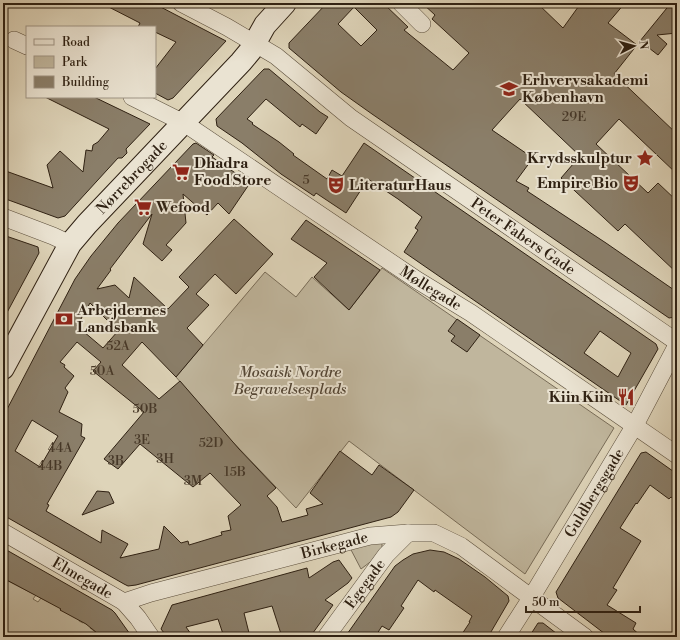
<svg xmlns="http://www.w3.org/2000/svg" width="680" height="640" viewBox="0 0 680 640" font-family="'Libre Bodoni',serif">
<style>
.green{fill:#c0b69d;stroke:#786c58}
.building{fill:#8a7e69;stroke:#2f2113;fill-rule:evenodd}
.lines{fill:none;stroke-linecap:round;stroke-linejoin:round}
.street-casing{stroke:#5b4e3c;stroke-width:18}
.secondary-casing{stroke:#2f2113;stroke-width:24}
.street{stroke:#eae3d2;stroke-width:17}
.secondary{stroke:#eae3d2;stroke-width:22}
.labels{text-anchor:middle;stroke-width:4;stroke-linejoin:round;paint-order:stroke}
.number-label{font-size:13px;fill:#463828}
.poi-label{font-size:15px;font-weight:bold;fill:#2f2113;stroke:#eae3d2;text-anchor:start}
.street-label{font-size:15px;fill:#2f2113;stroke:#eae3d2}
.park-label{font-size:15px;font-style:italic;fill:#534636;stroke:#eae3d2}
</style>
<rect width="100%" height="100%" fill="#ded4b9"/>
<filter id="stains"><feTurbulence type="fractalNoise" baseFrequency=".005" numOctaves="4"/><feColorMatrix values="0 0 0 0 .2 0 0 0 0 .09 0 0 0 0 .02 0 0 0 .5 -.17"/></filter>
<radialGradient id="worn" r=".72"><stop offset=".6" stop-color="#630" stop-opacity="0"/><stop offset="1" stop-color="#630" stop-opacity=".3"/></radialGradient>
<g class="green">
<path d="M 382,268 L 614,428 L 525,574 L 349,441 L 296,508 L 230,439 L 176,377 L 265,272 L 296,297 L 312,277 L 349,310 Z"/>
<path d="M 379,542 L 382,544 L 382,553 L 361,569 L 349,546 Z"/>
<path d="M 8,581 L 36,595 L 33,599 L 38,602 L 41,598 L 61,608 L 60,610 L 80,618 L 79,621 L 83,623 L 85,621 L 92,625 L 90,628 L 97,633 L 98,633 L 101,637 L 3,637 L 3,584 L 5,585 Z"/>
</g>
<g class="building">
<path d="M 101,3 L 153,3 L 226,41 L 173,98 L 168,100 L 155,93 L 155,69 L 176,42 L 155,32 L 155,27 L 138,27 L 140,23 Z"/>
<path d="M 327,3 L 383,3 L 408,27 L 404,30 L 453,70 L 469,53 L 432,19 L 435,15 L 422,3 L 537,3 L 563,28 L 581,3 L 585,3 L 588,6 L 596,3 L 625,3 L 608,23 L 637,45 L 614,74 L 677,134 L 677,174 L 619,119 L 596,144 L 648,193 L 658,183 L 677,201 L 677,273 L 625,224 L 618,231 L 561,178 L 580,156 L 520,99 L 492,130 L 533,158 L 516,181 L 529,188 L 527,191 L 606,243 L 677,292 L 677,313 L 675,317 L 669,318 L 372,114 L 341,92 L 289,48 L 289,43 ZM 354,7 L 377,30 L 361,46 L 338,24 Z"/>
<path d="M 671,3 L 677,3 L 677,33 L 657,35 L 667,44 L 658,55 L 640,41 Z"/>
<path d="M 264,69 L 269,69 L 320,112 L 328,117 L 316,134 L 302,124 L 300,127 L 266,99 L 247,119 L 253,123 L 252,124 L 279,142 L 294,154 L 293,155 L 327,179 L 332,170 L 342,176 L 364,143 L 656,344 L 658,349 L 626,405 L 404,252 L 418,230 L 415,228 L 422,217 L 398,199 L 368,179 L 346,213 L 316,193 L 314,196 L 281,174 L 242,143 L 217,126 L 216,119 ZM 600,331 L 631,353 L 618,377 L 584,353 Z"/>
<path d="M 45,97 L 94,97 L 150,124 L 126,149 L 127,153 L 122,158 L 118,158 L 65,216 L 58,218 L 3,198 L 3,170 L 53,188 L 47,165 L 60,151 L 83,172 L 86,150 L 92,151 L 93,145 L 98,142 L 109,129 Z"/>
<path d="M 196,143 L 214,155 L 212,157 L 250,183 L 229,214 L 218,203 L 207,215 L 183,194 L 186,223 L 166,245 L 172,250 L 162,261 L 143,244 L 152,214 L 110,269 L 111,270 L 97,289 L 115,285 L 129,298 L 134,277 L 168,309 L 189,287 L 179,277 L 234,219 L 273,254 L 236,294 L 215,274 L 196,294 L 209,305 L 187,328 L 203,345 L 176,377 L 142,342 L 122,365 L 159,399 L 180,381 L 239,449 L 276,488 L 267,496 L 277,507 L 282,522 L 308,515 L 306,509 L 323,504 L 310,493 L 340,451 L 372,475 L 379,465 L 414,490 L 398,512 L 391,517 L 136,585 L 128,586 L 124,584 L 3,515 L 3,417 L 75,279 L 91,256 L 118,223 L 193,144 ZM 90,303 L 118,331 L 103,348 L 77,326 ZM 77,342 L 101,362 L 93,371 L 144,412 L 104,459 L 118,469 L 140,444 L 193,487 L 210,473 L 241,505 L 228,516 L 231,530 L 221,532 L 222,535 L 189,545 L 188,541 L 181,543 L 164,526 L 159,549 L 120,558 L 128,544 L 102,530 L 101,543 L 46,511 L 49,505 L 47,504 L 85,438 L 81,436 L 82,424 L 59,412 L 68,392 L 65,388 L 74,376 L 64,367 L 65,365 L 60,362 ZM 32,420 L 58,436 L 40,467 L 15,451 Z"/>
<path d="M 306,220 L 380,270 L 349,310 L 314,277 L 327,263 L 291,239 Z"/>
<path d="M 3,235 L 38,247 L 39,253 L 3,320 Z"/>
<path d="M 457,319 L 480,335 L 467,352 L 451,341 L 455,336 L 448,331 Z"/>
<path d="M 646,452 L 677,474 L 677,501 L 671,497 L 669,499 L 650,485 L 637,504 L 636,503 L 620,528 L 641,541 L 613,588 L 617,590 L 607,605 L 636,623 L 633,629 L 642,637 L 609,637 L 558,598 L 556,592 L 641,453 Z"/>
<path d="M 97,491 L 109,492 L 114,503 L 82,515 Z"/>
<path d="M 3,548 L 112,610 L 115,613 L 132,637 L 102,637 L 86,624 L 60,610 L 61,609 L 3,578 Z"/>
<path d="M 430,550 L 444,552 L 459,559 L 485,577 L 508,596 L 509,601 L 488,637 L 460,637 L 470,622 L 469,622 L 472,616 L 435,590 L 434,592 L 418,580 L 401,606 L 404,608 L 389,630 L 382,626 L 375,637 L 345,637 L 395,566 L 403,560 L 413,554 Z"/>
<path d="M 339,560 L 352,578 L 348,583 L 325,600 L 333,605 L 310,637 L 282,637 L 272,606 L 244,613 L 250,637 L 224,637 L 218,619 L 186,627 L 193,637 L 167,637 L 161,629 L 172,605 L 307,568 L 309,578 L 333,562 Z"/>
<path d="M 538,623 L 543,623 L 561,637 L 529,637 Z"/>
</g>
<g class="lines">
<g class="street-casing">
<g id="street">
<path id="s1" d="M 181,3 L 227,27 L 276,56 L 351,118 L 677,342"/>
<path d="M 401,3 L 422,24"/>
<path d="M 14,40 L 27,46"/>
<path id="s2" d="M 132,97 L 184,123 L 417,280 L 471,313 L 677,455"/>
<path d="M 3,217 L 53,236 L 70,244"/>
<path id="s3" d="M 3,532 L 124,602 L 138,618 L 151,637"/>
<path id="s4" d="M 124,602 L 151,593 L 370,536 L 408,533 L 434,533 L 461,546 L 585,637"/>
<path id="s5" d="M 326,637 L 386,555 L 408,533"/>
<path id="s6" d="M 506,637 L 531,598 L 635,425 L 677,345"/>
</g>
</g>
<g class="secondary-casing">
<g id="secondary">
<path id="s7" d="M 3,368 L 70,244 L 87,224 L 241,62 L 251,50 L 265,25 L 285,3"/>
</g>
</g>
<use href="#street" class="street"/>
<use href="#secondary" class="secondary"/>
</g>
<defs>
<g id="school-bare" transform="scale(1.38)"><path d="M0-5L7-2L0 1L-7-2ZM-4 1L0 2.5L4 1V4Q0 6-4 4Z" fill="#8f2418" stroke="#eae3d2" stroke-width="2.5" paint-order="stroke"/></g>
<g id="sight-bare" transform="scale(1.38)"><path d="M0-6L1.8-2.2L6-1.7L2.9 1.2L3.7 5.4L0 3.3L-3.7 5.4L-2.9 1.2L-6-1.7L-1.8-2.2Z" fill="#8f2418" stroke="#eae3d2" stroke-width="2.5" paint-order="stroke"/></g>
<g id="supermarket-bare" transform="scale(1.38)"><path d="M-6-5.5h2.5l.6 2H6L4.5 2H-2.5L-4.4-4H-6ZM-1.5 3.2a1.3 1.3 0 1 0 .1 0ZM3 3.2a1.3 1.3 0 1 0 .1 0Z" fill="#8f2418" stroke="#eae3d2" stroke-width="2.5" paint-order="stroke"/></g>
<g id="theatre-bare" transform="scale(1.38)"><path d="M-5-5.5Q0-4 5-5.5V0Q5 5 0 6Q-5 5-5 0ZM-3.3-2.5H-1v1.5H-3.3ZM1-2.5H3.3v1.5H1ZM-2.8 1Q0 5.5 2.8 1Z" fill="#8f2418" stroke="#eae3d2" stroke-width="2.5" paint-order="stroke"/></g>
<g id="bank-bare" transform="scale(1.38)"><path d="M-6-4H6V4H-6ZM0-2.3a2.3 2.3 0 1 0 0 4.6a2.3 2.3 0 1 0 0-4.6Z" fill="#8f2418" stroke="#eae3d2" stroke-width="2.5" paint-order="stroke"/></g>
<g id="restaurant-bare" transform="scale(1.38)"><path d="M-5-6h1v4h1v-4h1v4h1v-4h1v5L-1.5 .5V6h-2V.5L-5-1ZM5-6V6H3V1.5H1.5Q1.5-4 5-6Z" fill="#8f2418" stroke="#eae3d2" stroke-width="2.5" paint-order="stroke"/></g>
</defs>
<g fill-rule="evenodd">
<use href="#school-bare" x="509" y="89"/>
<use href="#sight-bare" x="645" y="158"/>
<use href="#supermarket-bare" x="181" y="172"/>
<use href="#theatre-bare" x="631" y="183"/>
<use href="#theatre-bare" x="336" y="185"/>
<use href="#supermarket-bare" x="143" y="207"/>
<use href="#bank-bare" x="64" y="319"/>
<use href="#restaurant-bare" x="626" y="397"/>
</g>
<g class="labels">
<g class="number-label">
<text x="574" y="121">29E</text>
<text x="306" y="184">5</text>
<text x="118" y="350">52A</text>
<text x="102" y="375">50A</text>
<text x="145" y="413">50B</text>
<text x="142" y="444">3E</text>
<text x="211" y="447">52D</text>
<text x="60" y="452">44A</text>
<text x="165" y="463">3H</text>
<text x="116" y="465">3B</text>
<text x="50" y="470">44B</text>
<text x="235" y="476">15B</text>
<text x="193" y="485">3M</text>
</g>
<g class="poi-label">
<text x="522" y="85">Erhvervsakademi<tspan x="522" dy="17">København</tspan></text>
<text x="632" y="163" text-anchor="end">Krydsskulptur</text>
<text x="194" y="168">Dhadra<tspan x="194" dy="17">Food Store</tspan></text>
<text x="618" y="188" text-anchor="end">Empire Bio</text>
<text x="349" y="190">LiteraturHaus</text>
<text x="156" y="212">Wefood</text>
<text x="77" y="315">Arbejdernes<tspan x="77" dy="17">Landsbank</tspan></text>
<text x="613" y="402" text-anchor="end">Kiin Kiin</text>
</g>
<g class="street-label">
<text dy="5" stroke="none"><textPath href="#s7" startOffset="232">Nørrebrogade</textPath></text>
<text dy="5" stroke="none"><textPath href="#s1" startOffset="415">Peter Fabers Gade</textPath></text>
<text dy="5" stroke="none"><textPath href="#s2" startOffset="355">Møllegade</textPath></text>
<text dy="5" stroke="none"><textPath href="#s6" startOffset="169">Guldbergsgade</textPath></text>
<text dy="5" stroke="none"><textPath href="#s4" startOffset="218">Birkegade</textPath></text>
<text dy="5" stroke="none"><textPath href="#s3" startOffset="92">Elmegade</textPath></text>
<text dy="5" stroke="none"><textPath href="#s5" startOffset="66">Egegade</textPath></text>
</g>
<g class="park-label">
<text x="290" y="377">Mosaisk Nordre<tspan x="290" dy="17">Begravelsesplads</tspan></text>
</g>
</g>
<rect width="680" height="640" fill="none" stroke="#ded4b9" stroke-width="16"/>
<rect x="4" y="4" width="672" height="632" fill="none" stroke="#2f2113" stroke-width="2"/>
<rect x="8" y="8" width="664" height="624" fill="none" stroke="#2f2113"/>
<rect x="26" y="26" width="130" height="72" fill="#eae3d2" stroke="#9f9586"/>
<rect x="34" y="39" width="20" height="6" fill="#eae3d2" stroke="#9f9586"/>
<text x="62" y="46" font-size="12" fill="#2f2113">Road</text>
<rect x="34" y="56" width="20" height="12" fill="#c0b69d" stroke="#9f9586"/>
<text x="62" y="66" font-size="12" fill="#2f2113">Park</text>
<rect x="34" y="76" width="20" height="12" fill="#8a7e69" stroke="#9f9586"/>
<text x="62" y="86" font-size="12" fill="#2f2113">Building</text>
<g transform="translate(634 46) rotate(84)" stroke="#eae3d2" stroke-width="3" paint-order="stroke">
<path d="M0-3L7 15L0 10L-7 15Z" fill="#2f2113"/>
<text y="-6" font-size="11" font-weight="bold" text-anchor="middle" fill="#2f2113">N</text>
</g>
<path d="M526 606v6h114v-6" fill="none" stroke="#2f2113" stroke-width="2"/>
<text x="532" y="606" font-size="12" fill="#2f2113" stroke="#eae3d2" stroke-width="3" paint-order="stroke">50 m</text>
<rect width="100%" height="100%" filter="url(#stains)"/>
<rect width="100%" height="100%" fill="url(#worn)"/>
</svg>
